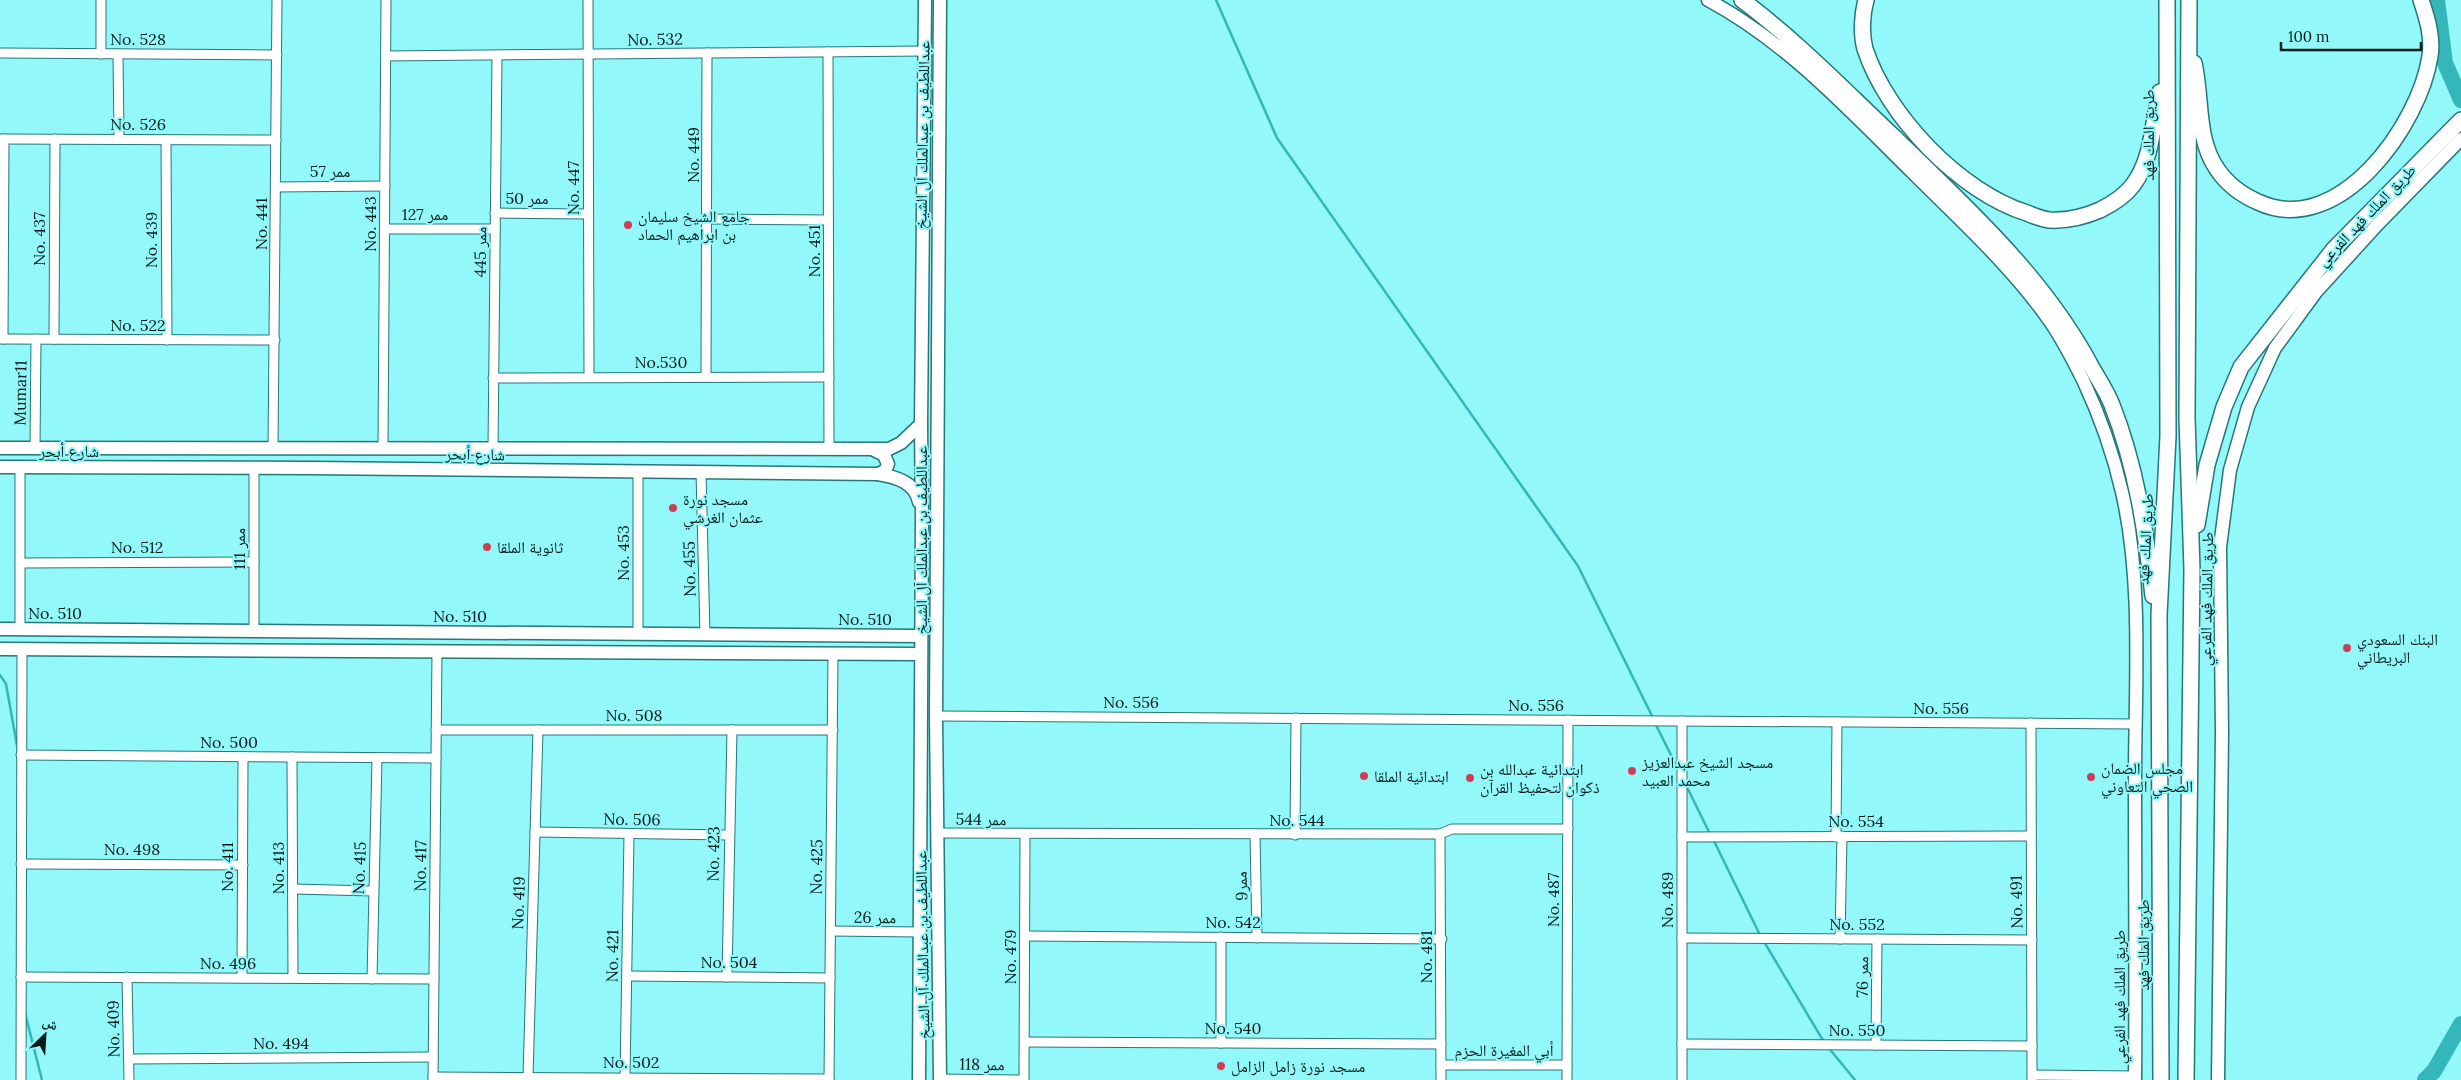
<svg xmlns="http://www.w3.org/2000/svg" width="2461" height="1080" viewBox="0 0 2461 1080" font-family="Lora,'Noto Naskh Arabic',serif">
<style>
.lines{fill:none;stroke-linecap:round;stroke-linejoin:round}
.stream{stroke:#35b6b8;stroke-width:2.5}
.river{stroke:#35b6b8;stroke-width:16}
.street-casing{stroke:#257778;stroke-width:11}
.secondary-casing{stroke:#257778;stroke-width:15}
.highway-casing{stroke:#257778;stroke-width:18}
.street{stroke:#fff;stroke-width:9}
.secondary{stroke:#fff;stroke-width:12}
.highway{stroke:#fff;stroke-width:15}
.poi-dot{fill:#ce3e54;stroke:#92f8f9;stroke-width:2}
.labels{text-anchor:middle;stroke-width:4;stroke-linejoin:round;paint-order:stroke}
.street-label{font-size:16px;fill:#001d1e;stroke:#92f8f9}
.poi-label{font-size:16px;fill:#001d1e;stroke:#92f8f9;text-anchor:start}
</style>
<rect width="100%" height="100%" fill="#92f8f9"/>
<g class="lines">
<g class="stream">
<path d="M 1216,0 L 1277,138 L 1578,566 L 1653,718"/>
<path d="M 0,675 L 6,684 L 18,751"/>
<path d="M 1655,723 L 1678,769"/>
<path d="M 1685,783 L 1710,834"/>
<path d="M 1713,839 L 1760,935"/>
<path d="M 1763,940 L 1824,1042"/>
<path d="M 25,1013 L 42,1080"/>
<path d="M 1828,1047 L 1855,1080"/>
</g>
<g class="river">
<path d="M 2437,0 L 2445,63 L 2461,100"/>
<path d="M 2425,1080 L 2434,1071 L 2461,1024"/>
</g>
<g class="street-casing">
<g id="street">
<path d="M 588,0 L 589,376"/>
<path d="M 828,52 L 829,450"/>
<path d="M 0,53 L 277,55"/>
<path d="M 101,54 L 101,0"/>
<path d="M 118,54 L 119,139"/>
<path d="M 386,56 L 925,51"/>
<path d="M 0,139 L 276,140"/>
<path d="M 166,140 L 167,340"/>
<path d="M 276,187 L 385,186"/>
<path d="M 495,213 L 588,214"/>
<path d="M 708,219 L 828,220"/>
<path d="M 385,229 L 495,229"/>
<path d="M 0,339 L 275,340"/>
<path d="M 3,339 L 4,139"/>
<path d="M 54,339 L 55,139"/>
<path d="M 706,377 L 707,53"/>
<path d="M 493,378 L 829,377"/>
<path d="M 35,448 L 36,339"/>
<path d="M 273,449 L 277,0"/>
<path d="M 383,449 L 386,0"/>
<path d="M 493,449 L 497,55"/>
<path d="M 254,468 L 254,631"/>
<path d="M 638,472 L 638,634"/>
<path d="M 701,472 L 705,634"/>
<path d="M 20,563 L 254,562"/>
<path d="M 20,629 L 20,467"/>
<path d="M 936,716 L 2135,724"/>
<path d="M 1682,721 L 1682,1080"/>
<path d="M 2031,723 L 2032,1080"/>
<path d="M 436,730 L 833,730"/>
<path d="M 21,755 L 436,758"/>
<path d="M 292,757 L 293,978"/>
<path d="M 535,832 L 728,835"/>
<path d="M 937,833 L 1440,834 L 1452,829 L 1568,829"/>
<path d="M 1440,834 L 1441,1080"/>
<path d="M 1255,835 L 1257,938"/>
<path d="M 1295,835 L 1296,718"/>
<path d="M 1682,837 L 2030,836"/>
<path d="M 1836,837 L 1837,722"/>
<path d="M 21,864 L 243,865"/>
<path d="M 293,889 L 373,891"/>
<path d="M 831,931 L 919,932"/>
<path d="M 1025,936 L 1442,939"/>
<path d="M 1682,938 L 2032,940"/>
<path d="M 1840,939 L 1842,836"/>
<path d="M 627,976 L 830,978"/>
<path d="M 21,977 L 434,979"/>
<path d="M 127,977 L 129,1080"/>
<path d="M 727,977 L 732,730"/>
<path d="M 242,978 L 243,757"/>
<path d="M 372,979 L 377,758"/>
<path d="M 1025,1042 L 1441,1044"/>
<path d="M 1221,1043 L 1221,937"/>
<path d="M 1682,1044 L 2032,1046"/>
<path d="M 1876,1045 L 1877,939"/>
<path d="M 129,1059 L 433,1057"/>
<path d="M 1441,1065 L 1567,1065"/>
<path d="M 2032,1075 L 2135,1076"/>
<path d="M 433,1077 L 829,1079"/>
<path d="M 528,1077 L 538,730"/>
<path d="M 625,1077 L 629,835"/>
<path d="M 940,1079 L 1024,1080 L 1025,834"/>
<path d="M 21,1080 L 22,649"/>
<path d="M 433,1080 L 437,651"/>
<path d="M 829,1080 L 833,654"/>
<path d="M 1567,1080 L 1568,720"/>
</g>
</g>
<g class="secondary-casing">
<g id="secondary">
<path d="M 1708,0 C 1788,43 1849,110 1913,173 C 1959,219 2012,267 2049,320 C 2062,338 2073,360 2083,380 C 2100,416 2113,453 2122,492 C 2143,582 2135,687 2135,779 C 2135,880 2136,980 2135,1080"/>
<path d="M 0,448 L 889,449 L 901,443 L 921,424"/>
<path d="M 874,450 L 884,455 L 888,464 L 885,471 L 878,474"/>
<path d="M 0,467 L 311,468 L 878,474 C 896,477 915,482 919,502"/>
<path d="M 0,629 L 920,636"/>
<path d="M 0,649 L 920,654"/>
<path d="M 919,1080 L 922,518 L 921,424 L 925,0"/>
<path d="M 940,1080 L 936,716 L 940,0"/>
<path d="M 2218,1080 L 2222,733 L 2220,547 L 2230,470 L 2248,407 L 2275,348 L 2316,292 L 2377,225 L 2461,139"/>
</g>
</g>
<g class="highway-casing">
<g id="highway">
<path d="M 1742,0 C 1797,41 1844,90 1894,137 C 1967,208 2044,277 2092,368 C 2099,380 2107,392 2112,405 C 2136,466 2146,531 2153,596"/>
<path d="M 1866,0 C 1862,14 1861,34 1865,49 C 1887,116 1960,192 2027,213 C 2034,216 2042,219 2049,220 C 2067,221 2084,217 2100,210 C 2112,204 2125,196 2133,185 C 2153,158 2152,124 2160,92"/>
<path d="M 2194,63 C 2202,98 2196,139 2217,169 C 2227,184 2242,195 2258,202 C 2339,240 2420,124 2430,56 C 2433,37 2427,18 2421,0"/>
<path d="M 2197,525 L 2207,465 L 2224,407 L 2241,367 L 2334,249 L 2461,120"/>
<path d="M 2161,1080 L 2159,615 L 2168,436 L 2167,0"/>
<path d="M 2186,1080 L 2192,569 L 2187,418 L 2189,0"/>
</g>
</g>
<use href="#street" class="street"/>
<use href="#secondary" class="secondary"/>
<use href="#highway" class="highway"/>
</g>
<g class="poi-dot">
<circle cx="628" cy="225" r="5"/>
<circle cx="673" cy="508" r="5"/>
<circle cx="487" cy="547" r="5"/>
<circle cx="2347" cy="648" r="5"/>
<circle cx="1632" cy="771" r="5"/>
<circle cx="1364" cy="776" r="5"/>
<circle cx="2091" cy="777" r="5"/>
<circle cx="1470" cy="778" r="5"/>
<circle cx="1221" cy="1066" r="5"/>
</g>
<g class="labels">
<g class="street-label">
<text x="138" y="45">No. 528</text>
<text transform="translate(655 39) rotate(-1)" y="6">No. 532</text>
<text x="138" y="130">No. 526</text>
<text transform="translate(922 135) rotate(-89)" y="6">عبداللطيف بن عبدالملك آل الشيخ</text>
<text transform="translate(2148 135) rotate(-90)" y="6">طريق الملك فهد</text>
<text transform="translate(693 155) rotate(-90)" y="6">No. 449</text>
<text x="330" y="177">ممر 57</text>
<text transform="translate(573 188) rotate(-90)" y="6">No. 447</text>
<text x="527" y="204">ممر 50</text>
<text x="425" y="220">ممر 127</text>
<text transform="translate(2366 215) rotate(-46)" y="6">طريق الملك فهد الفرعي</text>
<text transform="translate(261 224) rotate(-90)" y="6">No. 441</text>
<text transform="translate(370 224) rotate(-90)" y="6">No. 443</text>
<text transform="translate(39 239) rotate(-90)" y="6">No. 437</text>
<text transform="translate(151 240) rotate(-90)" y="6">No. 439</text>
<text transform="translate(814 251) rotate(-90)" y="6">No. 451</text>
<text transform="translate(480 252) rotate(-89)" y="6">ممر 445</text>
<text x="138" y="331">No. 522</text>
<text x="661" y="368">No.530</text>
<text transform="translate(20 393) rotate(-89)" y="6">Mumar11</text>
<text x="69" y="457">شارع أبحر</text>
<text transform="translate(475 454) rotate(1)" y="6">شارع أبحر</text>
<text transform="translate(2145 539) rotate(-87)" y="6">طريق الملك فهد</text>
<text transform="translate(921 540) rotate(-90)" y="6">عبداللطيف بن عبدالملك آل الشيخ</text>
<text x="137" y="553">No. 512</text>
<text transform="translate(239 549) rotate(-90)" y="6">ممر 111</text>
<text transform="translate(623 553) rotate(-90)" y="6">No. 453</text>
<text transform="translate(689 569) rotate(-91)" y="6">No. 455</text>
<text transform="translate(2206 599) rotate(-89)" y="6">طريق الملك فهد الفرعي</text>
<text x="55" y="619">No. 510</text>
<text x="460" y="622">No. 510</text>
<text x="865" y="625">No. 510</text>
<text x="1131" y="708">No. 556</text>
<text x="1536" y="711">No. 556</text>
<text x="1941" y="714">No. 556</text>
<text x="634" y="721">No. 508</text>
<text x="229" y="748">No. 500</text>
<text transform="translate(632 819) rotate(1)" y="6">No. 506</text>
<text transform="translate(981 819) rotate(1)" y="6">ممر 544</text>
<text x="1297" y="826">No. 544</text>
<text x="1856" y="827">No. 554</text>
<text x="132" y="855">No. 498</text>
<text transform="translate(713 854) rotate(-89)" y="6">No. 423</text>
<text transform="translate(420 866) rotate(-89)" y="6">No. 417</text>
<text transform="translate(227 867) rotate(-90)" y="6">No. 411</text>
<text transform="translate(816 867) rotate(-89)" y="6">No. 425</text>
<text transform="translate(278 868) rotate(-90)" y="6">No. 413</text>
<text transform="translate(359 868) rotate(-88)" y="6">No. 415</text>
<text transform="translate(1241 886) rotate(-91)" y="6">ممر9</text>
<text transform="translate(1553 900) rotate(-90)" y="6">No. 487</text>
<text transform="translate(1667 900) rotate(-90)" y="6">No. 489</text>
<text transform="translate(2016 902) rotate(-91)" y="6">No. 491</text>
<text transform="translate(518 903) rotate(-88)" y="6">No. 419</text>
<text transform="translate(875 917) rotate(1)" y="6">ممر 26</text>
<text x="1233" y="928">No. 542</text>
<text x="1857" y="930">No. 552</text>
<text transform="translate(922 945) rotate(-91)" y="6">عبداللطيف بن عبدالملك آل الشيخ</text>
<text transform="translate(2143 945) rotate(-90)" y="6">طريق الملك فهد</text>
<text transform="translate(612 956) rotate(-89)" y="6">No. 421</text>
<text transform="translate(1010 957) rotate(-90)" y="6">No. 479</text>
<text transform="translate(1426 957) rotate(-90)" y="6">No. 481</text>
<text x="729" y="968">No. 504</text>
<text x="228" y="969">No. 496</text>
<text transform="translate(1862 977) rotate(-89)" y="6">ممر 76</text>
<text transform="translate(2119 997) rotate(-90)" y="6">طريق الملك فهد الفرعي</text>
<text x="1233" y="1034">No. 540</text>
<text transform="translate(113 1029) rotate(-91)" y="6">No. 409</text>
<text x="1857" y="1036">No. 550</text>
<text x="281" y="1049">No. 494</text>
<text x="1504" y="1056">أبي المغيرة الحزم</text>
<text x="631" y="1068">No. 502</text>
<text transform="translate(982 1064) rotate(1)" y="6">ممر 118</text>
</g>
<g class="poi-label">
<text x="638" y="222">جامع الشيخ سليمان<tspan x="638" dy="18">بن ابراهيم الحماد</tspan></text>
<text x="683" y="505">مسجد نورة<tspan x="683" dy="18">عثمان الغرشي</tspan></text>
<text x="497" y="553">ثانوية الملقا</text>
<text x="2357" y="645">البنك السعودي<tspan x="2357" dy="18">البريطاني</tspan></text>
<text x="1642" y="768">مسجد الشيخ عبدالعزيز<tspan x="1642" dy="18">محمد العبيد</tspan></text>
<text x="2101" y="774">مجلس الضمان<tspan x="2101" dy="18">الصحي التعاوني</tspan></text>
<text x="1480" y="775">ابتدائية عبدالله بن<tspan x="1480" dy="18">ذكوان لتحفيظ القرآن</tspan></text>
<text x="1374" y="782">ابتدائية الملقا</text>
<text x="1231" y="1072">مسجد نورة زامل الزامل</text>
</g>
</g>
<g transform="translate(45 1035) rotate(25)" stroke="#92f8f9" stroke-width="4" paint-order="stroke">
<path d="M0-4L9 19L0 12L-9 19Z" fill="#001d1e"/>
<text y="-8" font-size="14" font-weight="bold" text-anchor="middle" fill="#001d1e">ش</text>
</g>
<path d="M2281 42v8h140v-8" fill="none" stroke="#001d1e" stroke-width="2.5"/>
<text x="2288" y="42" font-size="15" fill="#001d1e" stroke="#92f8f9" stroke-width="4" paint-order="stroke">100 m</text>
</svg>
